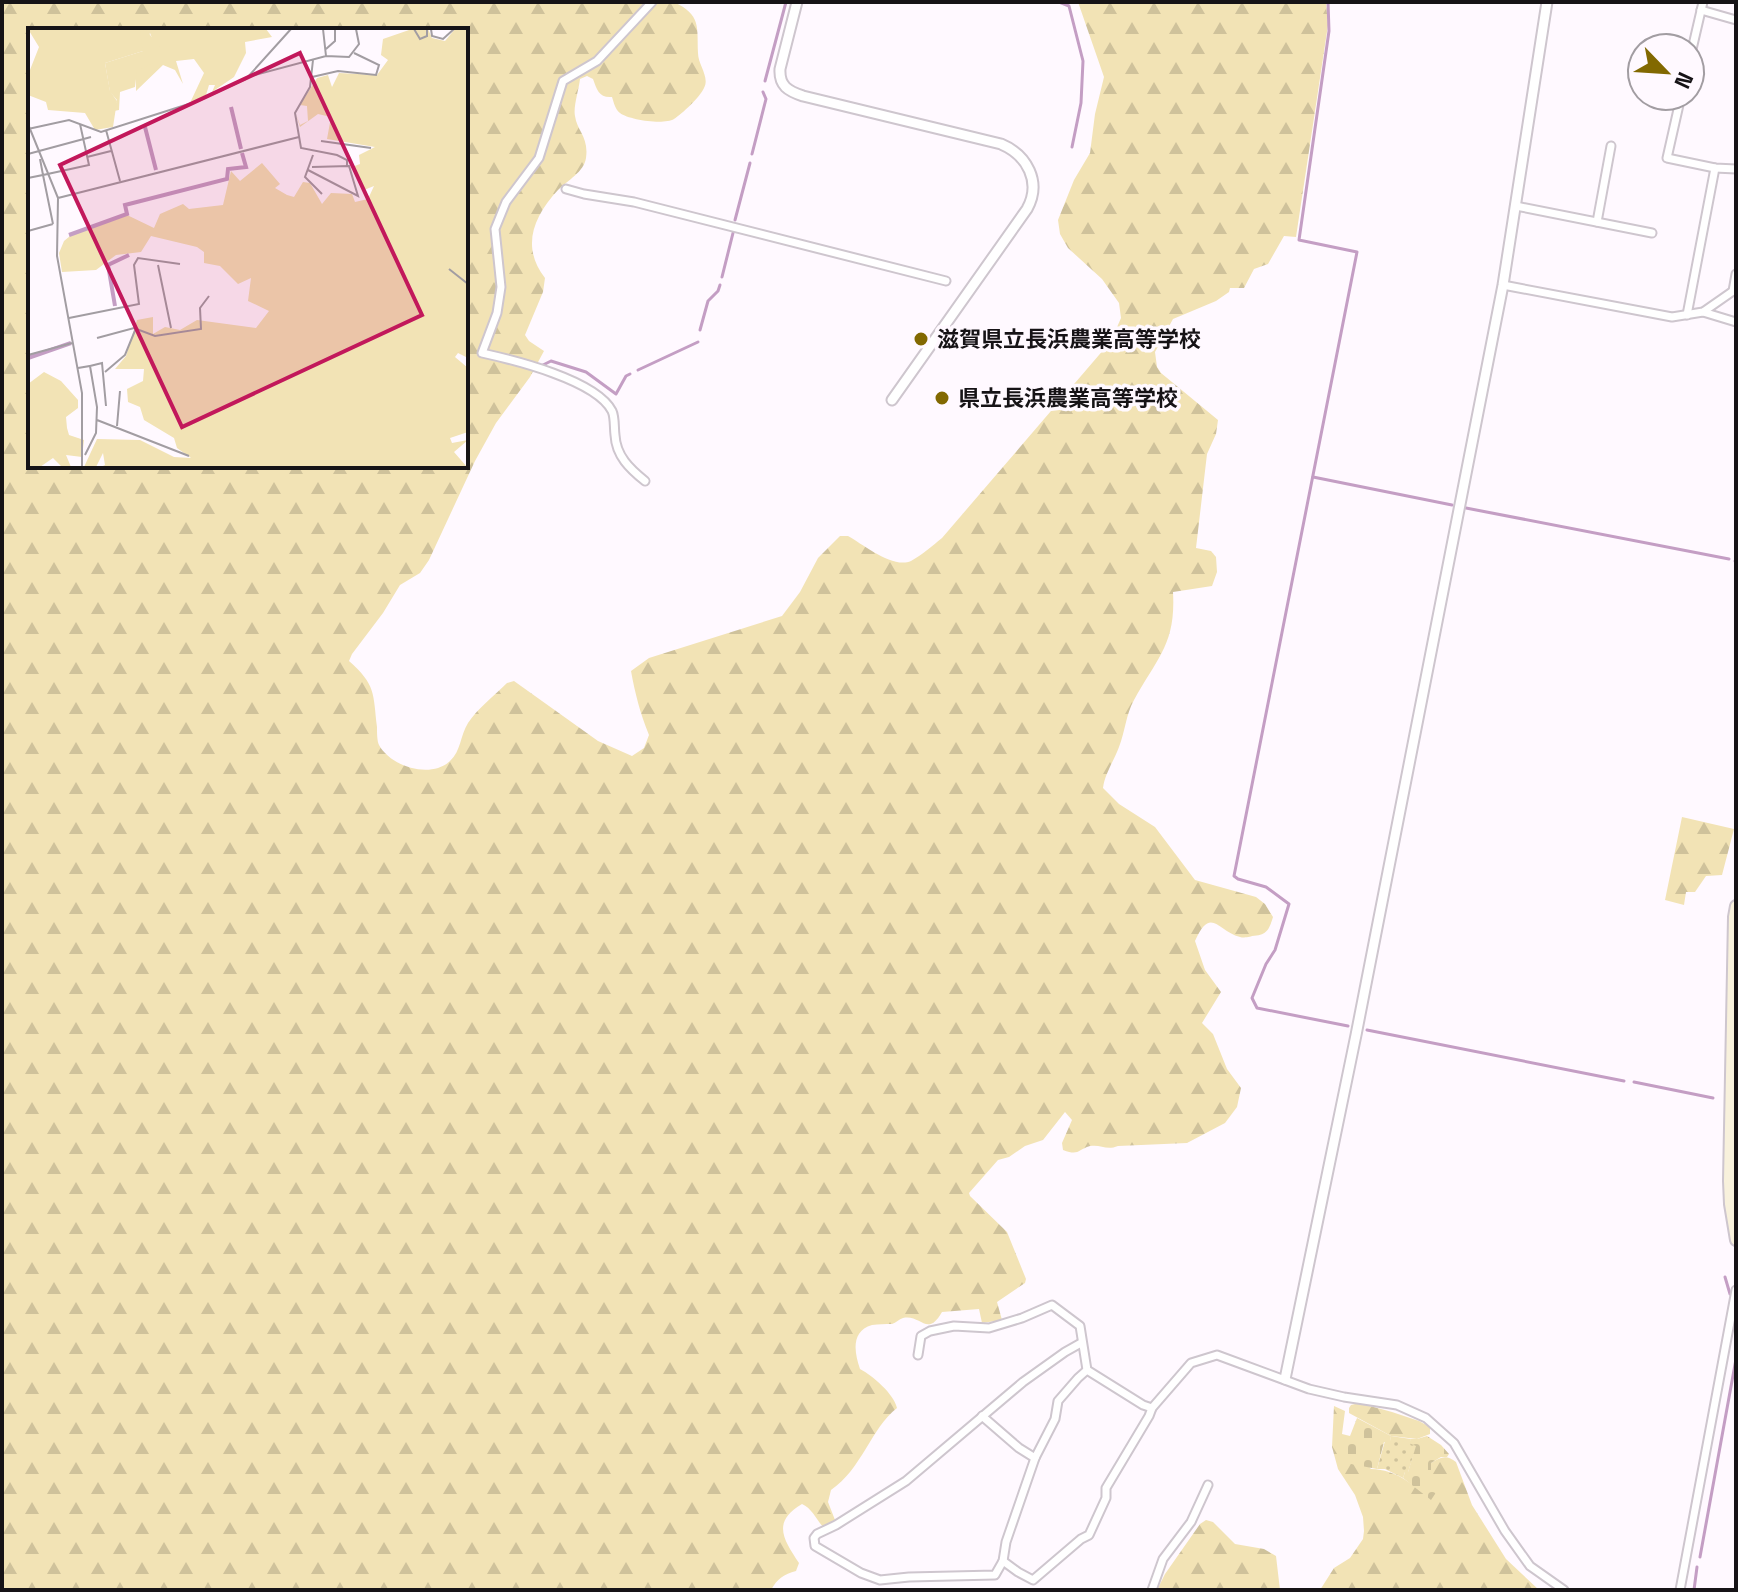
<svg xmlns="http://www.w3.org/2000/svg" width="1738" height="1592" viewBox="0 0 1738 1592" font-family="'Space Grotesk','Noto Sans JP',sans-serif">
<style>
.grass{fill:url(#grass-dots)}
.forest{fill:url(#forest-firs);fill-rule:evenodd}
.cemetery{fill:url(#cemetery-stones)}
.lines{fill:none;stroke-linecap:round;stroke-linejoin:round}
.stream{stroke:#c49ec4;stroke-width:3}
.minor-casing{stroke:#cec6ce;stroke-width:11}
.tertiary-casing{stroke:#cec6ce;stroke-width:13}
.secondary-casing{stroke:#cec6ce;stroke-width:14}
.minor{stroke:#fff;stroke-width:7}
.tertiary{stroke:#fff;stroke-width:9}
.secondary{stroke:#f8f1dc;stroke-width:10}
.poi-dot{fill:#826901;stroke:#fff9ff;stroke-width:3}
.labels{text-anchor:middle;stroke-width:7;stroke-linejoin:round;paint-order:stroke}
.poi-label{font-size:22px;font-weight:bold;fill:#161316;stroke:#fff9ff;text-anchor:start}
.inset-river{fill:none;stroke:#c49ec4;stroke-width:4}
.inset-road{fill:none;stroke:#a29da2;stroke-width:2}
.view{fill:#c2185b;fill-opacity:0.15;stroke:#c2185b;stroke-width:4}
.inset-edge{fill:none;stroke:#161316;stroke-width:4}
</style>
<defs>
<pattern id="grass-dots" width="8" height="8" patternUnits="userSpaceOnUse" patternTransform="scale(2)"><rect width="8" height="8" fill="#f2e3b5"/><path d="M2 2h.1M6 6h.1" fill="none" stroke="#cfc29b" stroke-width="1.8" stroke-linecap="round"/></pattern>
<pattern id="forest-firs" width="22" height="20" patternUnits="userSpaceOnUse" patternTransform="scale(2)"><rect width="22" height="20" fill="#f2e3b5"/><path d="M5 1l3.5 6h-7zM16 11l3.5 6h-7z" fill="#cfc29b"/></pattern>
<pattern id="cemetery-stones" width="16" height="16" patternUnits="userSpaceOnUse" patternTransform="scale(2)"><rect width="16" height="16" fill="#f2e3b5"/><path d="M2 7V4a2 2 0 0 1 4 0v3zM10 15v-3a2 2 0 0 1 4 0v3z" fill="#cfc29b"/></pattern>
</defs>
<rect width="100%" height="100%" fill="#fff9ff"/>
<path class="grass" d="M 1391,1436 L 1411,1439 L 1410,1443 L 1417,1445 L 1408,1472 L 1405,1472 L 1403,1478 L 1385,1469 L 1377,1469 L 1385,1441 L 1390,1441 Z"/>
<g class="forest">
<path d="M 2,2 L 674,2 C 701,15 697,26 698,53 C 698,65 710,77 704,88 C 700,97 682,114 674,119 C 664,125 629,120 620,113 C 615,109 614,103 612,97 C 599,98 597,90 593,79 L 587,76 L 580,79 C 579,89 573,107 575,116 C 577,131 589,137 586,158 C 584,172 568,180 558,190 C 533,217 521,247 545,278 L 543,292 L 525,335 L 529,341 L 544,351 L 530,377 L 496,423 L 475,461 L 429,560 L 420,573 L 400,585 L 383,613 L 352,654 L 349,661 C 376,685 373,693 377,727 C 377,732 377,741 379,745 C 391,767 431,779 450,761 C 461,751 460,736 468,723 C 478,708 495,695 507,683 L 514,681 L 598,741 L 632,756 L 644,748 L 649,735 C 640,713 635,693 631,671 L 649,658 L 782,616 L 800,592 L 818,558 L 840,536 L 848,536 C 864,545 893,569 911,561 C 922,555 932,546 942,538 L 1111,341 L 1121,318 L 1119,303 L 1102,279 L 1068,248 L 1060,234 L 1058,220 L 1074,180 L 1090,153 L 1095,114 L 1104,77 L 1078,2 L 1326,2 L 1328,25 L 1296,237 L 1284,236 L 1268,264 L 1254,269 L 1244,288 L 1230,288 L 1229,292 L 1216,301 L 1173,319 L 1155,352 L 1157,367 L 1161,373 L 1218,420 L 1216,434 L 1207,454 L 1196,548 L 1211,551 L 1216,557 L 1217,572 L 1212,586 L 1173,592 C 1176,644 1157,658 1134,700 C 1126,714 1125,732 1119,747 C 1114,761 1105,773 1103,788 L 1119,804 L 1155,827 L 1195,880 L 1256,897 L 1265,904 L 1273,917 C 1269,930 1267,935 1252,936 C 1251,937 1241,938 1240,937 C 1218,932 1211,905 1195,941 L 1205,970 L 1221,992 L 1202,1023 L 1213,1034 L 1227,1069 L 1241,1088 L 1237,1107 L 1225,1123 L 1187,1143 L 1118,1146 C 1106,1151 1101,1144 1090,1146 C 1077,1150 1079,1156 1063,1150 L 1062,1143 L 1072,1120 L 1065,1112 L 1043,1140 L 1025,1146 L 1009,1157 L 998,1160 L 969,1193 L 970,1196 L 1007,1232 L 1026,1279 L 1025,1283 L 997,1302 L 1002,1320 L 982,1323 L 979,1309 L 942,1312 C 927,1338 921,1314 903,1318 C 899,1319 896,1323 892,1324 C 885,1324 879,1324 872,1325 C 851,1331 854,1352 860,1369 C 873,1376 894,1394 897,1408 C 871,1428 862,1469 831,1490 L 828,1502 L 835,1520 L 825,1529 C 817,1521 812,1508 802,1504 C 771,1522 784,1540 799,1563 L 796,1571 C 784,1574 777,1579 771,1590 L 2,1590 ZM 30,30 L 466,30 L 466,466 L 30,466 Z"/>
<path d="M 1682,817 L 1734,829 L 1722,875 L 1706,876 L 1695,892 L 1686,892 L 1684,905 L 1665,900 Z"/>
<path d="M 1359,1403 L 1392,1412 L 1419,1421 L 1430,1427 L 1430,1434 L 1417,1439 L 1391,1436 L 1349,1413 L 1349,1408 L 1351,1405 Z"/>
<path d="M 1334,1406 L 1345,1411 L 1342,1434 L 1371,1469 C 1398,1470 1411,1484 1431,1499 L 1431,1463 C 1440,1457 1447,1454 1456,1462 L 1472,1505 L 1506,1559 L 1539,1590 L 1320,1590 L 1334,1568 L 1350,1558 L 1363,1539 L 1364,1531 L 1363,1517 L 1355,1495 L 1338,1469 L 1332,1447 Z"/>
<path d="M 1206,1520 L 1213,1522 L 1235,1544 L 1264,1549 L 1276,1556 L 1280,1590 L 1157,1590 L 1165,1574 L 1200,1524 Z"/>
</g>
<g class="cemetery">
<path d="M 1357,1418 L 1391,1436 L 1390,1442 L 1384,1442 L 1377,1469 L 1346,1463 L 1342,1434 L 1350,1436 Z"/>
<path d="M 1427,1436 L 1441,1445 L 1449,1454 L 1447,1457 L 1441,1457 L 1431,1463 L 1431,1475 L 1443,1483 L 1441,1492 L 1437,1491 L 1431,1500 L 1403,1478 L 1405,1472 L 1408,1472 L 1416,1446 L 1409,1443 L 1411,1439 L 1417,1439 Z"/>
</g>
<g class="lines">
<g class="stream">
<path d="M 1059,2 L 1069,6 L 1083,61 L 1081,103 L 1072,147"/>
<path d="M 1328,2 L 1329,31 L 1299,240 L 1357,252 L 1234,876 L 1238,879 L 1266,887 L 1289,904 L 1275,950 L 1266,964 L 1252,998 L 1257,1008 L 1348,1026"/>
<path d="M 765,81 L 786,2"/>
<path d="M 752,154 L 766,99 L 763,92"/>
<path d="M 735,220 L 750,163"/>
<path d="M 722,277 L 733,233"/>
<path d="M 700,330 L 708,301 L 718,291 L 720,285"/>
<path d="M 541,366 L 551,361 L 586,372 L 616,394 L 626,376 L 630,374"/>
<path d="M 638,370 L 698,342"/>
<path d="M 1313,477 L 1452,505"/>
<path d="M 1466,508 L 1729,559"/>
<path d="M 1735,561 L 1736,561"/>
<path d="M 1367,1030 L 1624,1081"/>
<path d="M 1634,1082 L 1713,1098"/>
<path d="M 1725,1277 L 1730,1294"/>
<path d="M 1700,1557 L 1736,1359"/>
<path d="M 1694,1590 L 1697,1567"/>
</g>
<g class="minor-casing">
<g id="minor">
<path d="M 1701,10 L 1736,20"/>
<path d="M 1690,58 L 1703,2"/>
<path d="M 1681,96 L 1667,158 L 1715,168 L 1736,169"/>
<path d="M 566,189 L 584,194 L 634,202 L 946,281"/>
<path d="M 1516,206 L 1652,233"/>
<path d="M 1597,222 L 1611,146"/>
<path d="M 1503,285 L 1672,317 L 1703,312 L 1736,289"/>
<path d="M 1733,291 L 1736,274"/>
<path d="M 1703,312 L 1736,322"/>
<path d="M 1687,315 L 1715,168"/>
<path d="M 645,481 C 630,469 616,456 615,435 C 614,428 615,417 612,411 C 596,380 514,360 482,353 L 497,313 L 501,287 L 495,229 L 506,202 L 539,158 L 563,81 L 597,61 L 652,2"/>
<path d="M 1081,1343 L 1065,1352 L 1023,1382 L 906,1481 L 836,1525 L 817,1534 L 814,1538 L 815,1546 L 861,1573 L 880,1580 L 909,1577 L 995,1575 L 1003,1561 L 1006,1542 L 1035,1458 L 1055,1419 L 1058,1401 L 1078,1378 L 1087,1370"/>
<path d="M 918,1355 L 921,1336 L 930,1331 L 954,1326 L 989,1328 L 1022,1318 L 1052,1305 L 1080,1326 L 1087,1370 L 1143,1405 L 1152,1408"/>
<path d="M 982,1416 L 1019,1448 L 1035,1458"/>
<path d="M 1003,1561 L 1018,1572 L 1033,1580 L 1081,1539 L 1089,1535 L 1106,1498 L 1106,1488 L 1149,1416 L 1152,1408 L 1191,1363 L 1217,1355 L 1309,1389 L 1344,1397 L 1397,1405 L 1426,1418 L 1454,1443 L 1505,1531 L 1530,1566 L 1564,1590"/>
<path d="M 1152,1590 L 1163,1559 L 1191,1522 L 1208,1485"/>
<path d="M 1680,1590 L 1736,1290"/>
</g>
</g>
<g class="tertiary-casing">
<g id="tertiary">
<path d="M 797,2 L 780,69 C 779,86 788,91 803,96 L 1001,144 C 1027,155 1042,182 1027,209 L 892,400"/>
<path d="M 1285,1379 L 1356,1035 L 1503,285 L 1547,2"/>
</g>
</g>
<g class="secondary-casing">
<path id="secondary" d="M 1736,906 L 1734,917 L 1729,1181 L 1730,1204 L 1736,1240"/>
</g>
<use href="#minor" class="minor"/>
<use href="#tertiary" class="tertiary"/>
<use href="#secondary" class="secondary"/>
</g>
<g class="poi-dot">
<circle cx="921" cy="339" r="8"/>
<circle cx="942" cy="398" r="8"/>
</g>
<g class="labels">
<g class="poi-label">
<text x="937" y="347">滋賀県立長浜農業高等学校</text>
<text x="958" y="406">県立長浜農業高等学校</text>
</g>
</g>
<g transform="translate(28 28)">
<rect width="440" height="440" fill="#fff9ff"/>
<path d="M 0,1 L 238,1 L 244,9 L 217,14 L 218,25 L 206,49 L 184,64 L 187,57 L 181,57 L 178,67 L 162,75 L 176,45 L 166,31 L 148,33 L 155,56 L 147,42 L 135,37 L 108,63 L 108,43 L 130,25 L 122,5 L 115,23 L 77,35 L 82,63 L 89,73 L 85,99 L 67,102 L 57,85 L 20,82 L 18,74 L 0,67 L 0,47 L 11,19 ZM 384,1 L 400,1 L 404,10 L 417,13 L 427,1 L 440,1 L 440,330 L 430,325 L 427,329 L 440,340 L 440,404 L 422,410 L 424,415 L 440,412 L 426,424 L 439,439 L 73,439 L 77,437 L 75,425 L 68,439 L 56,439 L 69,411 L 112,412 L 146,429 L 163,430 L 149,420 L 146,410 L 116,392 L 112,379 L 100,374 L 99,361 L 115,353 L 116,341 L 87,341 L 98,328 L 109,292 L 125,289 L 125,306 L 137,299 L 152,302 L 169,292 L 228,300 L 241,283 L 220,273 L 223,250 L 210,256 L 192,238 L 176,235 L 176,224 L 169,219 L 123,208 L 113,224 L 88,227 L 68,242 L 34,244 L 31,225 L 36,213 L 47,204 L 99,187 L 126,200 L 132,186 L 155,176 L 161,181 L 195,177 L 203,143 L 212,153 L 234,135 L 252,156 L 247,160 L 259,167 L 266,169 L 275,154 L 282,155 L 294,176 L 303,165 L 324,166 L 327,174 L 340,171 L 346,158 L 336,162 L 324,139 L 332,136 L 331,127 L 347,119 L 299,111 L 303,89 L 290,86 L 272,99 L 268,86 L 272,97 L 280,93 L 279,78 L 272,77 L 289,50 L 300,47 L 304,59 L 311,45 L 349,47 L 360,32 L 353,27 L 355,11 ZM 16,344 L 33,353 L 50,372 L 50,380 L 38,389 L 39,400 L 41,407 L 56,412 L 54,429 L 38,427 L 43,439 L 34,439 L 25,430 L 12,439 L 0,439 L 0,356 Z" fill="#f2e3b5"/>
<path d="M 118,2 L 132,19 L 132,31 L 109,43 L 107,59 L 92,64 L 91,82 L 86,83 L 89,72 L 82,64 L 77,35 L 115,23 L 112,4 Z" fill="#f2e3b5"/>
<path class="inset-river" d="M 203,79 L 213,121M 117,99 L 128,142M 41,207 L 99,186 L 97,177 L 199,151 L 200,141 L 218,139 L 214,125M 87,278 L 80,237 L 101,227M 0,330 L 43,315"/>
<path class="inset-road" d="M 295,1 L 298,28M 386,1 L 392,11 L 399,8 L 399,1M 403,1 L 404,8 L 415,11 L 426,1M 298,21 L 307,13 L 307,1M 285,32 L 282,59 L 267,85 L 273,120 L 309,127 L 319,132 L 319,138M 223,48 L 298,28 L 321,29 L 331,16 L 328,1M 284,49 L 310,43 L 348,47 L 351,37 L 326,25M 0,96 L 30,170 L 29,228 L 54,365 L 54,439M 0,101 L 41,92 L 73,104 L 170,73 L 218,51 L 263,1M 78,102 L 92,153M 293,113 L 343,120M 0,126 L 63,109M 285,127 L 277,149 L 294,166M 59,129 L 83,123M 12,131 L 15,147 L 61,137 L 52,96M 280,142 L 330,168 L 321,138 L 284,139M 0,150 L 15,147 L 25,196M 30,170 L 271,109M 0,203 L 25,196M 130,237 L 143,300M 421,241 L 440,256M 41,290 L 111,276 L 106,237 L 110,230 L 152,236M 69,310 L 106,300 L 127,308 L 173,301 L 172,280 L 181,268M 0,327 L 44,315M 62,338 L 74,335 L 78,378M 50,340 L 62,338 L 69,379 L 68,405 L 57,427M 77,344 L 97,327 L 108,300M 69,392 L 161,428M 89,398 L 92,363"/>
<path class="view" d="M 272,25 L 394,287 L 154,399 L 32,137 Z"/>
<rect width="440" height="440" class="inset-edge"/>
</g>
<rect width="1738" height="1592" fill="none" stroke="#161316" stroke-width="8"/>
<g transform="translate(1666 72) rotate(115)"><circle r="38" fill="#fff9ff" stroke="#a29da2" stroke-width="2"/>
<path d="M0-6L14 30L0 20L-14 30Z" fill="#826901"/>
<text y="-12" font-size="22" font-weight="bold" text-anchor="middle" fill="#161316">N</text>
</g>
</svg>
